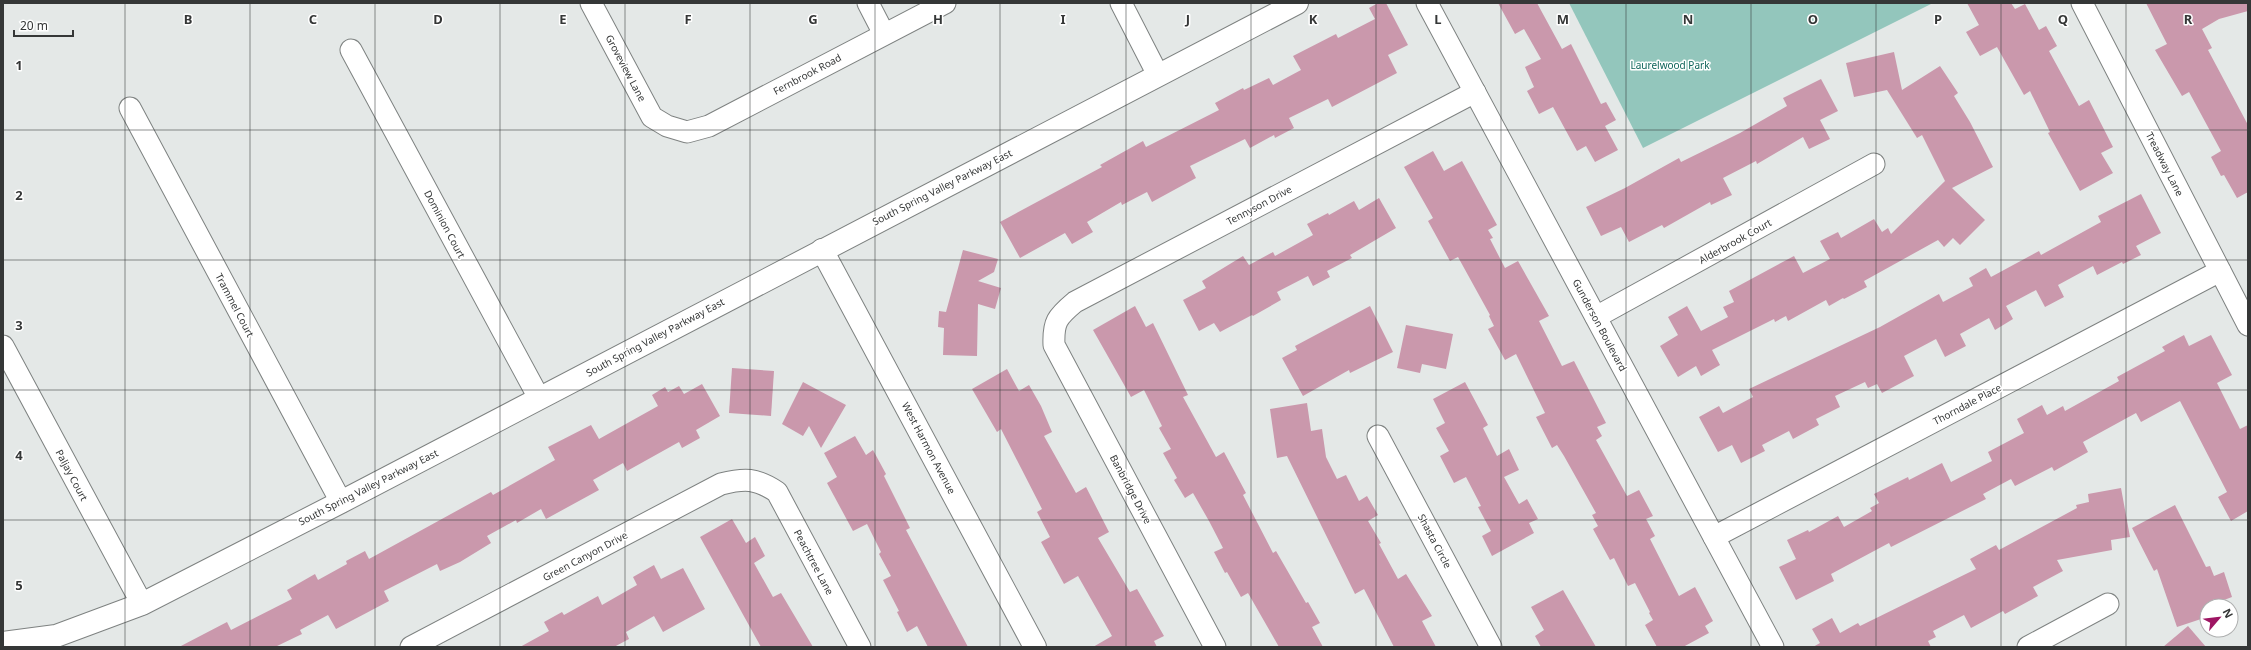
<svg xmlns="http://www.w3.org/2000/svg" width="2251" height="650" viewBox="0 0 2251 650" font-family="'Noto Sans',sans-serif">
<style>
.green{fill:#93c6bc}
.building{fill:#ca98ac}
.lines{fill:none;stroke-linecap:round;stroke-linejoin:round}
.minor-casing{stroke:#7e8281;stroke-width:23}
.tertiary-casing{stroke:#7e8281;stroke-width:24}
.minor{stroke:#fff;stroke-width:21}
.tertiary{stroke:#fff;stroke-width:22}
.grid{fill:none;stroke:#353737;stroke-width:1;stroke-opacity:0.55}
.labels{text-anchor:middle;stroke-width:3;stroke-linejoin:round;paint-order:stroke}
.park-label{font-size:10px;fill:#0f645a;stroke:#fff}
.street-label{font-size:10px;fill:#353737;stroke:#fff}
.grid-label{font-size:13px;text-anchor:middle;font-weight:bold;fill:#353737;stroke:#fff;stroke-width:3;stroke-linejoin:round;paint-order:stroke}
</style>
<rect width="100%" height="100%" fill="#e4e8e7"/>
<path class="green" d="M 1569,3 L 1933,3 L 1643,148 Z"/>
<g class="building">
<path d="M 1378,3 L 1386,3 L 1408,45 L 1388,55 L 1397,73 L 1332,107 L 1328,99 L 1289,118 L 1294,128 L 1275,138 L 1274,135 L 1250,148 L 1245,139 L 1190,166 L 1196,178 L 1152,202 L 1147,192 L 1122,205 L 1121,202 L 1087,222 L 1093,232 L 1072,244 L 1065,233 L 1020,258 L 1000,222 L 1102,167 L 1100,165 L 1143,141 L 1146,147 L 1219,110 L 1215,103 L 1243,88 L 1244,90 L 1269,78 L 1273,85 L 1301,70 L 1293,56 L 1336,34 L 1338,38 L 1375,19 L 1369,8 Z"/>
<path d="M 1498,3 L 1537,3 L 1562,49 L 1571,44 L 1601,104 L 1606,102 L 1616,120 L 1605,126 L 1618,150 L 1595,162 L 1586,146 L 1577,151 L 1553,107 L 1539,114 L 1527,91 L 1534,87 L 1525,67 L 1541,59 L 1524,29 L 1515,34 Z"/>
<path d="M 1967,3 L 2011,3 L 2015,9 L 2025,4 L 2039,30 L 2046,26 L 2057,46 L 2049,51 L 2079,106 L 2089,100 L 2113,147 L 2101,153 L 2113,173 L 2080,191 L 2048,133 L 2050,132 L 2030,91 L 2024,95 L 1997,47 L 1980,56 L 1966,32 L 1979,25 Z"/>
<path d="M 2146,3 L 2248,3 L 2248,11 L 2219,19 L 2202,29 L 2212,48 L 2208,50 L 2248,125 L 2248,192 L 2237,198 L 2224,175 L 2221,176 L 2211,157 L 2221,151 L 2189,92 L 2182,96 L 2155,50 L 2167,44 Z"/>
<path d="M 1894,52 L 1902,90 L 1940,66 L 1958,93 L 1954,96 L 1970,122 L 1993,167 L 1952,188 L 1985,220 L 1960,245 L 1953,238 L 1944,247 L 1938,240 L 1864,281 L 1867,287 L 1844,299 L 1843,298 L 1829,306 L 1826,300 L 1788,321 L 1786,316 L 1775,322 L 1774,319 L 1712,350 L 1720,365 L 1701,376 L 1696,366 L 1678,377 L 1660,346 L 1678,335 L 1668,317 L 1687,306 L 1701,331 L 1728,317 L 1723,307 L 1734,302 L 1729,291 L 1794,256 L 1803,273 L 1830,259 L 1820,241 L 1838,232 L 1841,238 L 1874,219 L 1882,232 L 1888,228 L 1891,234 L 1945,181 L 1922,135 L 1917,138 L 1887,90 L 1854,97 L 1846,63 Z"/>
<path d="M 1821,79 L 1838,111 L 1820,120 L 1830,139 L 1809,149 L 1803,137 L 1757,164 L 1756,161 L 1723,178 L 1732,195 L 1711,205 L 1710,202 L 1664,228 L 1662,225 L 1629,242 L 1621,227 L 1601,236 L 1586,207 L 1625,188 L 1679,158 L 1681,162 L 1740,133 L 1787,106 L 1783,98 Z"/>
<path d="M 1433,151 L 1444,171 L 1462,161 L 1497,225 L 1488,230 L 1493,238 L 1490,239 L 1505,268 L 1518,261 L 1549,316 L 1539,321 L 1562,366 L 1574,361 L 1606,423 L 1597,427 L 1602,436 L 1596,440 L 1627,496 L 1639,490 L 1653,516 L 1646,519 L 1655,536 L 1650,539 L 1679,596 L 1695,587 L 1713,621 L 1705,626 L 1709,633 L 1683,647 L 1657,647 L 1645,625 L 1653,620 L 1649,613 L 1650,612 L 1635,583 L 1628,586 L 1614,558 L 1610,560 L 1593,529 L 1598,526 L 1592,515 L 1596,513 L 1564,456 L 1557,445 L 1552,448 L 1536,417 L 1545,413 L 1516,354 L 1505,360 L 1488,329 L 1494,326 L 1489,316 L 1490,315 L 1458,257 L 1450,261 L 1428,221 L 1433,218 L 1404,167 Z"/>
<path d="M 2141,194 L 2161,233 L 2136,246 L 2141,255 L 2123,264 L 2122,262 L 2097,275 L 2093,266 L 2058,285 L 2064,297 L 2045,307 L 2036,290 L 2006,306 L 2013,319 L 1995,330 L 1989,318 L 1960,334 L 1966,346 L 1945,357 L 1936,339 L 1904,356 L 1914,376 L 1882,393 L 1877,384 L 1868,388 L 1865,382 L 1835,396 L 1840,407 L 1816,419 L 1819,425 L 1793,439 L 1789,431 L 1762,445 L 1765,451 L 1741,463 L 1732,445 L 1718,452 L 1699,417 L 1719,406 L 1723,413 L 1753,397 L 1749,389 L 1880,327 L 1939,294 L 1943,302 L 1973,286 L 1969,278 L 1986,268 L 1991,277 L 2039,251 L 2041,255 L 2101,222 L 2098,216 Z"/>
<path d="M 1379,198 L 1396,228 L 1350,255 L 1352,258 L 1327,271 L 1330,277 L 1313,286 L 1308,276 L 1277,292 L 1281,300 L 1253,316 L 1252,315 L 1220,332 L 1214,323 L 1199,331 L 1183,300 L 1206,288 L 1202,281 L 1243,256 L 1249,265 L 1273,252 L 1275,256 L 1313,235 L 1307,224 L 1328,213 L 1329,215 L 1354,201 L 1359,210 Z"/>
<path d="M 963,250 L 998,259 L 994,272 L 978,281 L 1001,288 L 995,309 L 978,304 L 977,356 L 943,355 L 944,328 L 938,327 L 939,311 L 946,312 Z"/>
<path d="M 1135,306 L 1146,327 L 1153,323 L 1188,395 L 1183,397 L 1216,457 L 1224,452 L 1246,493 L 1243,495 L 1273,553 L 1276,551 L 1306,603 L 1308,602 L 1320,623 L 1312,627 L 1323,647 L 1279,647 L 1248,593 L 1241,597 L 1227,572 L 1225,573 L 1214,552 L 1223,548 L 1209,521 L 1193,493 L 1185,498 L 1174,480 L 1177,478 L 1163,453 L 1171,449 L 1159,428 L 1162,426 L 1144,390 L 1131,397 L 1093,330 Z"/>
<path d="M 1370,306 L 1393,352 L 1350,373 L 1349,370 L 1303,396 L 1282,358 L 1297,350 L 1295,346 Z"/>
<path d="M 1406,325 L 1453,334 L 1446,369 L 1422,364 L 1420,373 L 1397,368 Z"/>
<path d="M 2184,335 L 2189,346 L 2211,335 L 2232,375 L 2217,383 L 2240,429 L 2248,425 L 2248,511 L 2231,521 L 2218,497 L 2227,492 L 2180,401 L 2141,422 L 2136,413 L 2083,442 L 2088,452 L 2054,471 L 2052,467 L 2015,486 L 2011,479 L 1983,494 L 1986,499 L 1891,547 L 1889,543 L 1831,574 L 1834,581 L 1796,600 L 1779,567 L 1796,559 L 1787,540 L 1808,530 L 1809,532 L 1838,516 L 1844,527 L 1872,511 L 1870,508 L 1879,503 L 1874,494 L 1908,477 L 1909,480 L 1942,463 L 1951,482 L 1992,461 L 1988,452 L 2024,433 L 2017,419 L 2042,405 L 2047,415 L 2063,406 L 2065,411 L 2119,381 L 2117,377 L 2165,351 L 2162,347 Z"/>
<path d="M 732,368 L 774,371 L 771,416 L 729,413 Z"/>
<path d="M 1007,369 L 1019,391 L 1029,385 L 1041,406 L 1052,432 L 1044,436 L 1076,493 L 1086,487 L 1109,532 L 1098,538 L 1130,592 L 1137,589 L 1164,636 L 1154,641 L 1157,647 L 1093,647 L 1112,636 L 1078,576 L 1064,584 L 1041,542 L 1050,537 L 1037,512 L 1042,509 L 1001,429 L 997,432 L 972,389 Z"/>
<path d="M 803,382 L 846,405 L 821,448 L 809,426 L 803,436 L 782,424 Z"/>
<path d="M 1465,382 L 1488,425 L 1483,428 L 1497,456 L 1509,449 L 1519,470 L 1504,477 L 1519,504 L 1527,499 L 1538,519 L 1529,523 L 1534,533 L 1492,556 L 1482,536 L 1491,531 L 1478,507 L 1481,506 L 1466,477 L 1454,483 L 1440,456 L 1449,451 L 1436,428 L 1445,423 L 1433,399 Z"/>
<path d="M 702,384 L 720,416 L 696,430 L 700,438 L 682,448 L 679,442 L 627,471 L 623,463 L 593,480 L 599,490 L 546,519 L 541,509 L 517,523 L 516,520 L 487,536 L 491,543 L 460,562 L 440,571 L 437,564 L 384,591 L 389,601 L 336,629 L 328,615 L 300,630 L 302,634 L 275,647 L 179,647 L 227,622 L 231,630 L 292,599 L 287,590 L 315,574 L 318,580 L 347,564 L 346,561 L 365,551 L 369,559 L 491,492 L 493,495 L 555,460 L 548,447 L 591,425 L 599,439 L 658,406 L 652,395 L 665,387 L 668,392 L 679,386 L 684,394 Z"/>
<path d="M 1307,403 L 1311,431 L 1322,429 L 1326,457 L 1337,479 L 1346,475 L 1359,501 L 1367,496 L 1378,515 L 1368,521 L 1381,543 L 1379,544 L 1398,579 L 1406,574 L 1432,616 L 1422,621 L 1436,647 L 1394,647 L 1364,589 L 1355,594 L 1287,456 L 1277,458 L 1270,409 Z"/>
<path d="M 855,436 L 866,455 L 873,450 L 886,474 L 884,476 L 910,528 L 906,530 L 968,647 L 928,647 L 917,626 L 907,632 L 897,612 L 899,611 L 883,580 L 891,576 L 879,554 L 881,552 L 867,524 L 853,531 L 827,483 L 837,477 L 824,453 Z"/>
<path d="M 2121,488 L 2130,537 L 2111,540 L 2112,550 L 2057,560 L 2063,571 L 2033,587 L 2038,596 L 2005,614 L 2003,611 L 1971,628 L 1964,615 L 1933,631 L 1936,637 L 1928,641 L 1931,647 L 1813,647 L 1820,643 L 1812,629 L 1832,618 L 1840,633 L 1858,623 L 1860,626 L 1976,569 L 1970,559 L 1996,545 L 1999,550 L 2077,508 L 2076,505 L 2089,502 L 2088,494 Z"/>
<path d="M 2175,505 L 2206,567 L 2210,566 L 2214,576 L 2224,572 L 2232,597 L 2224,600 L 2226,606 L 2207,606 L 2207,617 L 2177,627 L 2157,569 L 2154,571 L 2132,528 Z"/>
<path d="M 732,519 L 746,543 L 755,537 L 765,556 L 754,563 L 773,597 L 781,593 L 813,647 L 761,647 L 700,537 Z"/>
<path d="M 654,565 L 661,579 L 683,568 L 705,609 L 663,632 L 654,616 L 626,632 L 629,639 L 614,647 L 520,647 L 549,631 L 544,622 L 562,612 L 564,615 L 598,596 L 602,605 L 637,585 L 633,577 Z"/>
<path d="M 1563,590 L 1596,647 L 1541,647 L 1535,636 L 1544,630 L 1531,607 Z"/>
<path d="M 2188,626 L 2206,647 L 2163,647 Z"/>
</g>
<g class="lines">
<g class="minor-casing">
<g id="minor">
<path d="M 591,3 L 652,117 L 667,126 L 687,132 L 709,126 L 945,3"/>
<path d="M 868,3 L 884,34"/>
<path d="M 1121,3 L 1158,75"/>
<path d="M 1427,3 L 1773,647"/>
<path d="M 2082,3 L 2248,325"/>
<path d="M 351,50 L 539,398"/>
<path d="M 130,108 L 341,502"/>
<path d="M 1596,317 L 1874,164"/>
<path d="M 3,346 L 142,604"/>
<path d="M 1378,436 L 1491,647"/>
<path d="M 1714,537 L 2220,271"/>
<path d="M 411,647 L 721,484 C 745,478 756,478 777,492 L 860,647"/>
<path d="M 1215,647 L 1054,345 C 1053,322 1057,317 1075,302 L 1475,92"/>
<path d="M 2028,647 L 2108,604"/>
</g>
</g>
<g class="tertiary-casing">
<g id="tertiary">
<path d="M 822,250 L 1035,647"/>
<path d="M 3,643 L 56,636 L 142,604 L 341,502 L 1297,3"/>
</g>
</g>
<use href="#minor" class="minor"/>
<use href="#tertiary" class="tertiary"/>
</g>
<path class="grid" d="M 125,3 L 125,647M 250,3 L 250,647M 375,3 L 375,647M 500,3 L 500,647M 625,3 L 625,647M 750,3 L 750,647M 875,3 L 875,647M 1000,3 L 1000,647M 1126,3 L 1126,647M 1251,3 L 1251,647M 1376,3 L 1376,647M 1501,3 L 1501,647M 1626,3 L 1626,647M 1751,3 L 1751,647M 1876,3 L 1876,647M 2001,3 L 2001,647M 2126,3 L 2126,647M 3,130 L 2248,130M 3,260 L 2248,260M 3,390 L 2248,390M 3,520 L 2248,520"/>
<g class="labels">
<g class="park-label">
<text x="1670" y="69">Laurelwood Park</text>
</g>
<g class="street-label">
<text transform="translate(626 68) rotate(62)" y="4">Groveview Lane</text>
<text transform="translate(807 74) rotate(-28)" y="4">Fernbrook Road</text>
<text transform="translate(2165 164) rotate(63)" y="4">Treadway Lane</text>
<text transform="translate(942 187) rotate(-27)" y="4">South Spring Valley Parkway East</text>
<text transform="translate(1259 205) rotate(-28)" y="4">Tennyson Drive</text>
<text transform="translate(445 224) rotate(62)" y="4">Dominion Court</text>
<text transform="translate(1735 241) rotate(-29)" y="4">Alderbrook Court</text>
<text transform="translate(235 305) rotate(62)" y="4">Trammel Court</text>
<text transform="translate(1600 325) rotate(62)" y="4">Gunderson Boulevard</text>
<text transform="translate(655 337) rotate(-28)" y="4">South Spring Valley Parkway East</text>
<text transform="translate(1967 404) rotate(-28)" y="4">Thorndale Place</text>
<text transform="translate(929 448) rotate(62)" y="4">West Harmon Avenue</text>
<text transform="translate(72 475) rotate(62)" y="4">Paljay Court</text>
<text transform="translate(368 487) rotate(-27)" y="4">South Spring Valley Parkway East</text>
<text transform="translate(1131 489) rotate(62)" y="4">Banbridge Drive</text>
<text transform="translate(1435 541) rotate(62)" y="4">Shasta Circle</text>
<text transform="translate(585 556) rotate(-28)" y="4">Green Canyon Drive</text>
<text transform="translate(814 562) rotate(62)" y="4">Peachtree Lane</text>
</g>
</g>
<g class="grid-label">
<text x="188" y="24">B</text>
<text x="313" y="24">C</text>
<text x="438" y="24">D</text>
<text x="563" y="24">E</text>
<text x="688" y="24">F</text>
<text x="813" y="24">G</text>
<text x="938" y="24">H</text>
<text x="1063" y="24">I</text>
<text x="1188" y="24">J</text>
<text x="1313" y="24">K</text>
<text x="1438" y="24">L</text>
<text x="1563" y="24">M</text>
<text x="1688" y="24">N</text>
<text x="1813" y="24">O</text>
<text x="1938" y="24">P</text>
<text x="2063" y="24">Q</text>
<text x="2188" y="24">R</text>
<text x="19" y="70">1</text>
<text x="19" y="200">2</text>
<text x="19" y="330">3</text>
<text x="19" y="460">4</text>
<text x="19" y="590">5</text>
</g>
<rect width="2251" height="650" fill="none" stroke="#353737" stroke-width="8"/>
<g transform="translate(2219 618) rotate(62)"><circle r="19" fill="#ffffff" stroke="#aeafaf"/>
<path d="M0-3L7 15L0 10L-7 15Z" fill="#9e1563"/>
<text y="-6" font-size="11" font-weight="bold" text-anchor="middle" fill="#353737">N</text>
</g>
<path d="M14 30v6h59v-6" fill="none" stroke="#353737" stroke-width="2"/>
<text x="20" y="30" font-size="12" fill="#353737" stroke="#ffffff" stroke-width="3" paint-order="stroke">20 m</text>
</svg>
